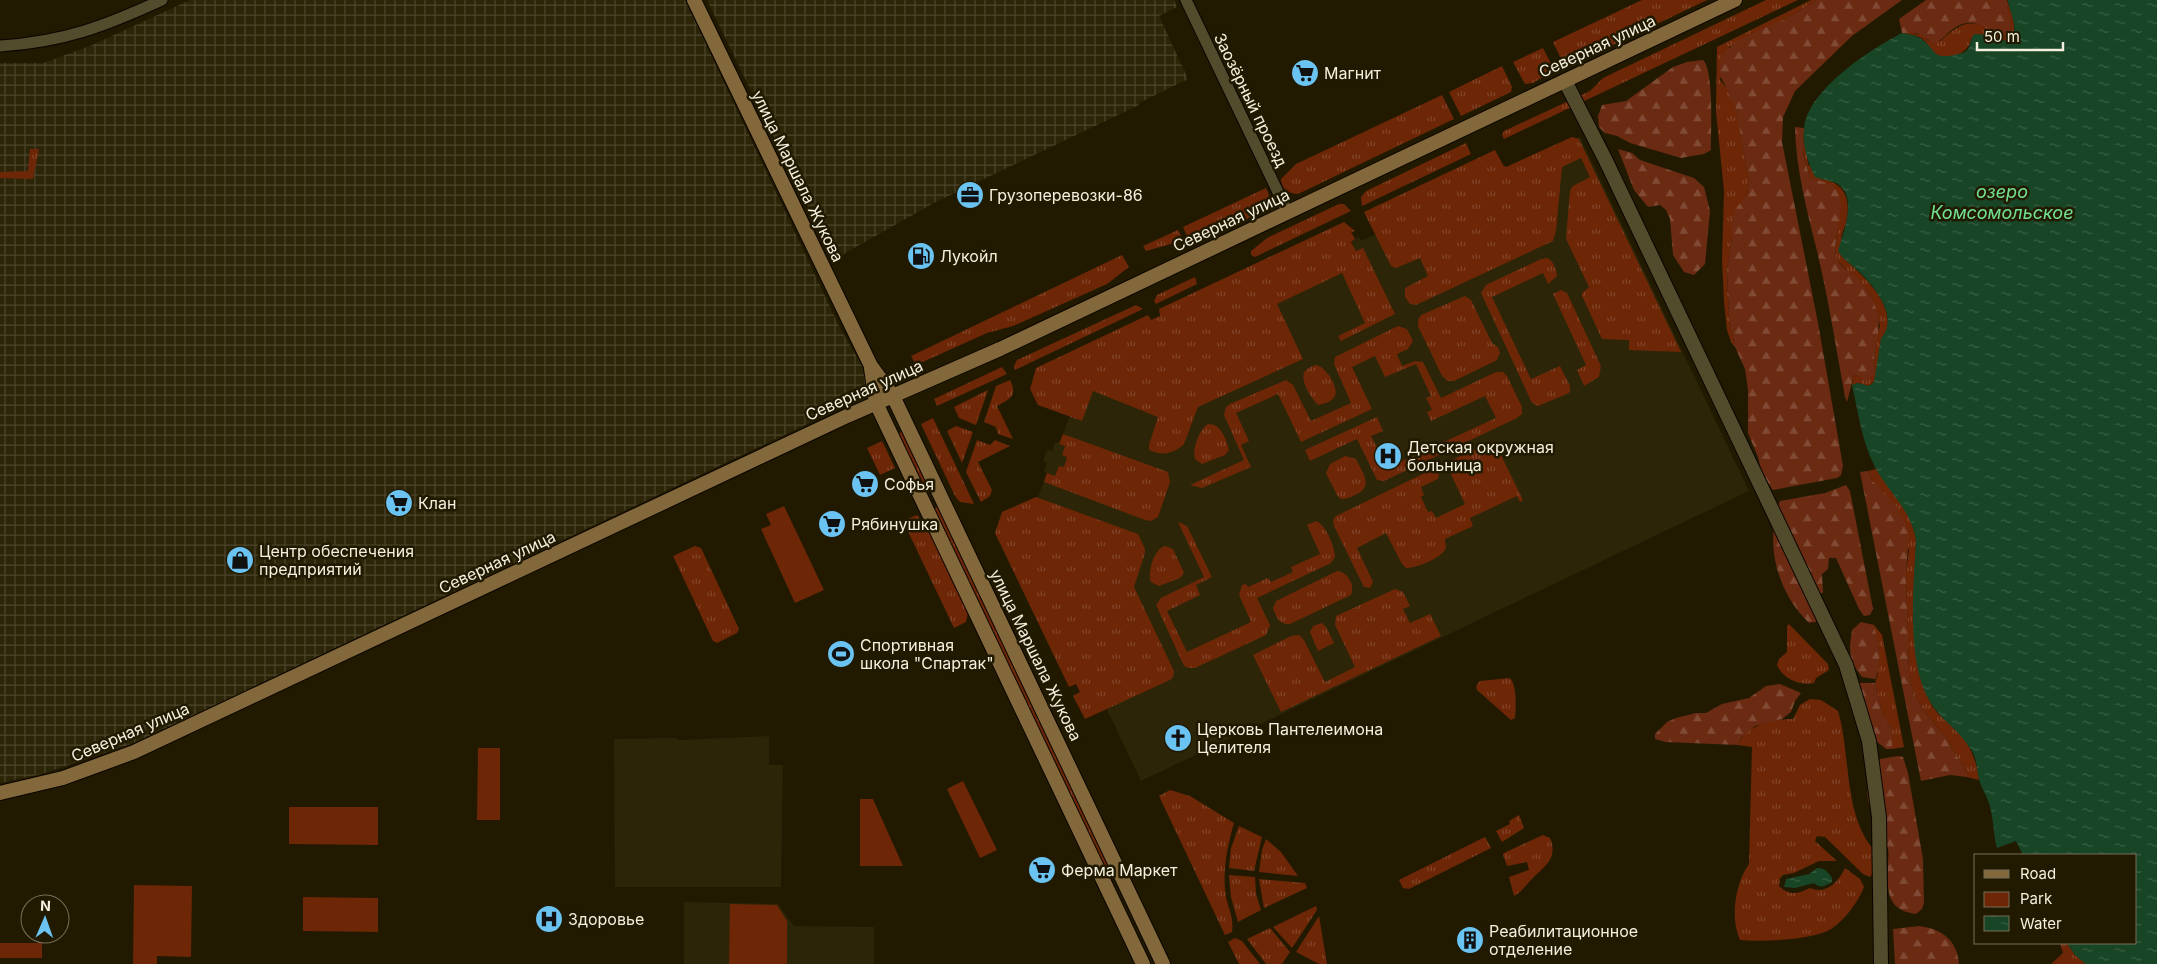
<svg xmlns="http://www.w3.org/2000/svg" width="2157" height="964" viewBox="0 0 2157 964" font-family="Inter,sans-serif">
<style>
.built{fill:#2c2508}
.industrial{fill:url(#industrial-grid)}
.grass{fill:url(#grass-tufts)}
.forest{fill:url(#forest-firs)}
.green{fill:#6d2606}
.water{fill:url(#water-ripples)}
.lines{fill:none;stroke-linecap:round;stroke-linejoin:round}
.minor-casing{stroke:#0b0500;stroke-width:13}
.tertiary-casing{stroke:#0b0500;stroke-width:16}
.secondary-casing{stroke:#0b0500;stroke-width:16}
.minor{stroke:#524b2c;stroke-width:11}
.tertiary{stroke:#524b2c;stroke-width:14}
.secondary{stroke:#82683a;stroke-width:14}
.labels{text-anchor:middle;stroke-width:5;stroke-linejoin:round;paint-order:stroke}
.street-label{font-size:16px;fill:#f4efde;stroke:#211a00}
.poi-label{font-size:16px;fill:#f4efde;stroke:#211a00;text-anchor:start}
.water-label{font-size:18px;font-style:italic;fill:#72e191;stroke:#211a00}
</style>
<defs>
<pattern id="industrial-grid" width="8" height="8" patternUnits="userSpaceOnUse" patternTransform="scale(1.25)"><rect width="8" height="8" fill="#2c2508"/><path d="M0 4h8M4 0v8" fill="none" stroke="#4b452c"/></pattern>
<pattern id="grass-tufts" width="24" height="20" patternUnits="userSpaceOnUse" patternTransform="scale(1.25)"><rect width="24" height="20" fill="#6d2606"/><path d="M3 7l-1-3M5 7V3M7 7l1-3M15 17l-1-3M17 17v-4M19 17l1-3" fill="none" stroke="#82462a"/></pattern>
<pattern id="forest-firs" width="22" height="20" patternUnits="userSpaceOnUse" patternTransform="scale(1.25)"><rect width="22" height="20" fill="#6a2b12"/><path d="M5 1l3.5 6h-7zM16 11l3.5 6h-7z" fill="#804a34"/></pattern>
<pattern id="water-ripples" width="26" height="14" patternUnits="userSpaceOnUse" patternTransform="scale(1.25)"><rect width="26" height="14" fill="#184526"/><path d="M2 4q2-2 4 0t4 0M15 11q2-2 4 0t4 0" fill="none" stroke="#3a6045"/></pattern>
</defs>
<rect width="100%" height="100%" fill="#211a00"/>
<g class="built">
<path d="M 1580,137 L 1749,491 L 1141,781 L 1011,508 L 1038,497 L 1047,473 L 1044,472 L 1047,463 L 1043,461 L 1047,449 L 1052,451 L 1055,442 L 1060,443 L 1073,406 L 1063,383 L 1353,245 L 1352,241 L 1359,237 L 1361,241 Z"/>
<path d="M 769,736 L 769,765 L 783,765 L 781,887 L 615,887 L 614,739 L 676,738 L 680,740 Z"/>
<path d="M 684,902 L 778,904 L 794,926 L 874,927 L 874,964 L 684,964 Z"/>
</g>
<g class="industrial">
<path d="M 190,0 L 685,0 L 840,328 L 862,366 L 867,377 L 868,390 L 860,399 L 137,742 L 42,774 L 0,783 L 0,63 L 43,63 L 90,46 Z"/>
<path d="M 707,0 L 1174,0 L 1177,7 L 1159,16 L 1188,79 L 1139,103 L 1139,105 L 934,203 L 833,260 Z"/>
</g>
<g class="grass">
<path d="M 1642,0 L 1707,0 L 1571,65 L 1563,63 L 1553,42 Z"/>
<path d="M 1766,0 L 1798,0 L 1504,139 L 1502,135 L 1504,131 L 1590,91 L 1603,78 Z"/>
<path d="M 1811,0 L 1816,0 L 1788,18 L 1729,47 L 1720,80 L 1729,91 L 1730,99 L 1735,104 L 1749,181 L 1747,195 L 1732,218 L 1732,238 L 1727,271 L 1729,319 L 1735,347 L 1731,342 L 1727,330 L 1724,302 L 1722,260 L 1724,191 L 1716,112 L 1717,47 Z"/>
<path d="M 2007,0 C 2010,12 2022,32 2006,41 L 1979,34 L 1971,39 C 1969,53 1950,61 1937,55 C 1930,51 1928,42 1921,38 C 1916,35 1908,34 1902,33 C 1914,33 1921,32 1928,41 L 1940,41 C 1957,26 1967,17 1991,29 C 1996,31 1999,35 2005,36 L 2008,34 C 2014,23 2006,12 2007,0 Z"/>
<path d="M 1543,48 L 1552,66 L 1551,72 L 1533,83 L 1525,84 L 1513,62 Z"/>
<path d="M 1502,66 L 1512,87 L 1511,92 L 1461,116 L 1449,92 Z"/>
<path d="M 1442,95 L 1454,119 L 1298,194 C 1289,194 1281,189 1281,179 L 1296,164 Z"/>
<path d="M 1804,128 L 1808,164 L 1821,179 C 1846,183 1851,200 1846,223 C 1844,229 1841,235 1841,242 C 1840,247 1841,252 1842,257 C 1859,271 1888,298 1888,322 C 1888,337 1877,365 1874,382 L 1869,386 L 1858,383 L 1852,385 L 1854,375 L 1861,377 L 1875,372 L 1874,364 L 1876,338 L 1880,326 L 1877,311 L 1869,293 L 1836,259 L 1835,248 L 1840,211 L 1822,182 L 1810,178 L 1803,152 Z"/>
<path d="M 1572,137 L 1579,139 L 1681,352 L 1629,350 L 1629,340 L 1602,339 L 1582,296 L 1582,293 L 1589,287 L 1566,239 L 1570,190 L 1573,186 L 1590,177 L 1581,158 L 1562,167 L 1556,231 L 1553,241 L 1416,305 L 1410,304 L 1405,297 L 1405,288 L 1428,276 L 1420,258 L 1396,268 L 1391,266 L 1364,212 L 1495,150 L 1503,165 L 1506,167 Z"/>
<path d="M 1466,143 L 1471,154 L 1362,206 L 1361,197 L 1366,191 Z"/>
<path d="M 30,149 L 39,149 L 33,179 L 0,178 L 0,172 L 28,171 Z"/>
<path d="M 1266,188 C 1271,198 1271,203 1263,211 L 1191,245 L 1183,227 Z"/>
<path d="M 1339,204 L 1344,204 L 1351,211 L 1255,257 L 1251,255 L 1251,251 L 1267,238 Z"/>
<path d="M 1344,222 L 1355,231 L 1351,232 L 1355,239 L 1351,242 L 1356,251 L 1363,248 L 1395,314 L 1341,341 L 1338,336 L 1365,323 L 1342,273 L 1277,304 L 1303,359 L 1198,407 L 1184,444 C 1174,454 1161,456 1149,450 L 1149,445 L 1158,417 L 1093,391 L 1082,421 L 1038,405 L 1030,389 L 1036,368 L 1148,315 L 1151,320 L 1160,316 L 1159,309 Z"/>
<path d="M 1178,230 L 1183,240 L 1181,241 L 1146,251 L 1143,246 Z"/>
<path d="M 1122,255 L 1129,267 L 1107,284 L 1013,326 L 987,333 L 916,365 L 911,356 Z"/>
<path d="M 1548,258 C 1553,261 1557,270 1557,276 L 1548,284 L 1543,273 L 1492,297 L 1531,379 L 1560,366 L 1570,386 L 1570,392 L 1567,394 L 1538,406 L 1532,403 L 1481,293 L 1486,285 L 1541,259 Z"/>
<path d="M 1195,277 L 1197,284 L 1156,304 L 1154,301 L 1157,295 Z"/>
<path d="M 1561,290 L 1567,293 L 1601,366 L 1599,377 L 1584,386 L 1577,370 L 1586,365 L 1553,294 Z"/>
<path d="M 1465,296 L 1471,300 L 1492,343 L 1498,347 L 1500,353 L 1497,360 L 1493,362 L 1454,381 L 1448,381 L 1442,376 L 1418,326 L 1418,320 L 1421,315 Z"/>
<path d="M 1136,305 L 1143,309 L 1015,370 L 1014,366 L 1017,360 Z"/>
<path d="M 1398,326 L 1407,329 L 1413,341 L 1408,349 L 1397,354 L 1402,366 L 1415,361 L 1423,362 L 1441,398 L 1496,372 L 1503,372 L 1507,376 L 1522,407 L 1522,414 L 1517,418 L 1384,481 L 1377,480 L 1357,439 L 1310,461 L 1305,450 L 1377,417 L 1383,431 L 1371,436 L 1387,468 L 1496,418 L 1485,396 L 1431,421 L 1427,412 L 1432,410 L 1426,398 L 1431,396 L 1416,364 L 1385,377 L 1375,356 L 1352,367 L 1372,409 L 1301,442 L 1278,394 L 1236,413 L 1249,441 L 1241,445 L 1251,467 L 1202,488 L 1190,485 L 1244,460 L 1224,415 L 1226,407 L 1230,404 L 1286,380 L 1293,385 L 1311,421 L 1351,403 L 1334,364 L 1335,357 Z"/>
<path d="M 1316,365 C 1325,366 1339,387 1335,396 C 1332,402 1323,404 1318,405 C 1311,398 1299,380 1305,371 C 1308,368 1312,366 1316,365 Z"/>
<path d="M 1002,367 L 1007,374 L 937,406 L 934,399 Z"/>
<path d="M 1010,380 C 1018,396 1010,399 997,406 L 1013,439 L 998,434 L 996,427 L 984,422 L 996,386 Z"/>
<path d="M 988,390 L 976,425 L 959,418 L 954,407 Z"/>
<path d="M 933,418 L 974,504 L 960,502 L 955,496 L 921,424 Z"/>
<path d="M 1208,424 C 1221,423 1226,439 1229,450 L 1225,455 L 1202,464 L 1195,459 C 1192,449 1199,430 1208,424 Z"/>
<path d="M 956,426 L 973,432 L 962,463 L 947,431 Z"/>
<path d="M 903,431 L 926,481 L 922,483 L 898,434 Z"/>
<path d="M 1063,434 L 1168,472 L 1170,482 L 1158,517 L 1151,521 L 1145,520 L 1044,482 L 1047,473 L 1055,476 L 1059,466 L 1064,467 L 1067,457 L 1062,455 L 1065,446 L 1059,444 Z"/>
<path d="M 977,440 L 990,445 L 995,440 L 1010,446 L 978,462 L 992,490 L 990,496 L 981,502 L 966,472 Z"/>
<path d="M 882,441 L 895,468 L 880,475 L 867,448 Z"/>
<path d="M 1494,441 L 1523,500 L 1520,502 L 1517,496 L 1470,518 L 1473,526 L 1445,539 L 1446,548 C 1442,558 1417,568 1406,568 L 1402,564 L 1386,533 L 1357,548 L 1373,582 L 1370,588 L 1364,587 L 1334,526 L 1333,520 L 1336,516 L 1433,469 L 1439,473 L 1438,479 L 1421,487 L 1424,495 L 1421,497 L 1428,512 L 1432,511 L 1436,518 L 1465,504 L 1450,472 L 1449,465 L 1452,460 Z"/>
<path d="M 1345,456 L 1356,459 C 1362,472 1374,486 1357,494 C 1351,497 1347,499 1341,499 L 1337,495 L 1326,473 L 1330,464 Z"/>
<path d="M 1876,469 C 1892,490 1912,514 1916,540 C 1914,588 1906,671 1936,711 C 1940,717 1948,721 1953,726 C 1968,741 1977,759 1979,780 L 1967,777 L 1967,773 L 1946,738 L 1922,708 L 1914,694 L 1909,675 L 1908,636 L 1906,572 L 1909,550 L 1887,498 L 1871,479 L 1868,471 Z"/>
<path d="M 1036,497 L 1138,534 L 1145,549 L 1145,553 L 1134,587 L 1174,671 L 1173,677 L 1170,680 L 1085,719 L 1073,696 L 1080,692 L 1076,684 L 1069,687 L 995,533 L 1002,512 Z"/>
<path d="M 938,507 L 1108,866 L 1105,868 L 934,509 Z"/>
<path d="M 917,515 L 932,535 L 968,612 L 966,622 L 954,628 L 903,521 Z"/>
<path d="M 1316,521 C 1326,525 1335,547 1335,557 L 1331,563 L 1257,598 L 1270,625 L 1266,635 L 1195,668 L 1189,668 L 1184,666 L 1156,605 L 1161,598 L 1204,577 L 1178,522 L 1187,526 L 1212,577 L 1196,585 L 1200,595 L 1167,611 L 1187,652 L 1251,622 L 1239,595 L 1242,585 L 1246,584 L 1248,587 L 1268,578 L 1271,582 L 1293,572 L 1291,567 L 1320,554 L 1307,525 Z"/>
<path d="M 695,546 L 701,548 L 739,629 L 737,633 L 717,643 L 713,641 L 673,556 Z"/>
<path d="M 1165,546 L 1173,549 L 1184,573 L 1180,578 L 1159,586 L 1151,582 C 1147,572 1154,549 1165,546 Z"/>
<path d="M 1337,571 C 1348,572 1355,585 1351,595 L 1290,624 C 1279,625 1276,617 1273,608 L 1276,601 Z"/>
<path d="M 1395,589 L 1403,592 L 1410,606 L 1403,609 L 1410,623 L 1430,614 L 1441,636 L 1281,712 L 1253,655 L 1291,636 L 1299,635 L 1304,640 L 1325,682 L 1355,667 L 1335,625 L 1336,616 Z"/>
<path d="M 1322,623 L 1326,627 L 1334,643 L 1318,651 L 1310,632 L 1313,626 Z"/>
<path d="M 1789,624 L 1828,664 L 1829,670 L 1816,678 L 1814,683 C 1799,686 1783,679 1777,665 L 1779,659 L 1787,652 L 1787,626 Z"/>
<path d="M 1874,625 L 1882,635 L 1904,747 L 1892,749 L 1892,730 L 1883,715 L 1875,683 L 1878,673 L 1879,649 Z"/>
<path d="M 1510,678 C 1517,686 1516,707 1515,718 L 1511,720 L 1477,690 L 1476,686 L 1480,681 Z"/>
<path d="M 1810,699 L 1821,700 L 1838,711 C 1851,755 1843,814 1874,850 L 1873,873 L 1870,877 L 1863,874 L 1825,837 L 1817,836 L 1815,841 L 1837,861 L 1819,861 L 1794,873 L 1783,875 L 1780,878 L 1779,886 C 1790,896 1797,894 1810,888 C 1827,895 1838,882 1845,868 L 1860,879 L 1864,887 C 1858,902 1845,920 1831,929 C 1813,940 1761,942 1740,940 C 1730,919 1735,883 1749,864 L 1752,747 L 1738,745 C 1746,725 1773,719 1793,719 L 1800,705 Z"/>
<path d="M 1170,790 L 1190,796 L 1234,823 C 1227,847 1222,872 1226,897 C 1229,911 1234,918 1232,932 L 1225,935 L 1159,796 Z"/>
<path d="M 1519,815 L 1524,828 L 1502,842 L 1496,831 L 1510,824 L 1509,821 Z"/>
<path d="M 1239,826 L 1262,837 L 1254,871 L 1229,868 L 1231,848 Z"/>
<path d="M 1543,835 L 1550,838 C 1559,859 1543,867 1531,880 C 1526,885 1521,893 1514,896 L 1509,877 L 1529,870 L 1527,862 L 1507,866 L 1503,855 L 1504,853 Z"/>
<path d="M 1485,837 L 1491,848 L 1409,889 L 1403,888 L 1399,880 Z"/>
<path d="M 1266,839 L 1281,852 L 1298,876 L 1259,872 L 1262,850 Z"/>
<path d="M 1229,875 L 1255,877 L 1256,894 L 1261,910 L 1238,922 L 1231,897 Z"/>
<path d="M 1259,879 L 1305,883 L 1307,888 L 1264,908 Z"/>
<path d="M 1316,906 L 1317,910 L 1292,948 L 1273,927 Z"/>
<path d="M 1319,916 L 1327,964 L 1319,964 L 1296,952 Z"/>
<path d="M 1270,928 L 1290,952 L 1282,964 L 1266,964 L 1247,939 Z"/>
<path d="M 1235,938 L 1242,941 L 1260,964 L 1239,964 L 1228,942 Z"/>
<path d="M 2060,943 L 2067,943 L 2075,955 L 2086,964 L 2051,964 L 2063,953 Z"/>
</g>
<g class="forest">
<path d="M 1816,0 L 1902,0 L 1852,36 L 1795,91 L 1783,117 L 1782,142 L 1818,323 L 1843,466 L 1841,475 L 1837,478 L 1773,490 L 1762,474 L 1758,457 L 1748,433 L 1748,390 L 1745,369 L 1735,347 L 1729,319 L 1727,271 L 1732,238 L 1732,218 L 1737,207 L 1747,195 L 1749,181 L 1735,105 L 1729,99 C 1729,85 1717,80 1720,63 C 1724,41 1768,27 1786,19 C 1797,13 1806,6 1816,0 Z"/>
<path d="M 1926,0 L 2007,0 C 2006,13 2017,29 2005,36 C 1988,32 1976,15 1956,27 C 1947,32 1943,40 1934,44 L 1917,33 L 1902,33 L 1899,19 Z"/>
<path d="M 1703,60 C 1714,70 1711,133 1711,150 L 1704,154 L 1681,158 L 1630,143 L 1617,136 L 1605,133 L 1599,127 L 1598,116 L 1602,105 L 1626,101 L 1673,67 L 1687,62 Z"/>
<path d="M 1795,127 L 1804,128 L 1803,153 L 1810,178 C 1817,180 1826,182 1832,186 C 1852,202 1831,236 1836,256 C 1838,266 1850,272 1857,278 C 1866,287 1873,299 1877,311 C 1883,330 1871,350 1875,372 L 1865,382 L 1861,377 L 1854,375 L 1847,402 L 1845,397 C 1836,347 1828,296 1816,247 C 1806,207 1796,168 1795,127 Z"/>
<path d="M 1618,149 L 1632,153 L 1640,160 L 1694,178 L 1704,187 L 1710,211 L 1705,264 L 1694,275 L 1684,272 L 1673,255 L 1670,219 L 1666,210 L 1660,205 L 1648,207 L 1634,190 Z"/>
<path d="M 1868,471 L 1871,479 L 1896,506 L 1905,523 L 1909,536 L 1906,572 L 1908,636 L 1909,675 L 1914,694 L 1922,708 L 1946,738 L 1967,773 L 1967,777 L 1950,775 L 1921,781 L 1860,472 Z"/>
<path d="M 1846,485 L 1850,491 L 1873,609 L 1870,615 L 1864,616 L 1859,609 L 1836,558 L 1829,558 L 1828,569 L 1822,574 L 1823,592 L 1816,599 L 1821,621 L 1809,623 C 1777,592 1764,544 1780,501 L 1825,493 Z"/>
<path d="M 1861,622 L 1874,625 C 1878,641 1883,663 1875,679 L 1862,677 L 1851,662 L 1850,645 L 1852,630 Z"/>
<path d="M 1860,683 L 1875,683 L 1883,715 L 1892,730 L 1892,749 L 1886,749 L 1875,740 L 1854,684 Z"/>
<path d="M 1780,684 L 1801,693 L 1795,701 L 1791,712 L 1782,719 L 1755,726 L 1741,738 L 1738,745 L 1665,742 L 1655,739 L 1655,734 L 1667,722 L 1676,718 L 1696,713 L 1706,713 L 1722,704 L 1749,698 L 1766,686 Z"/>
<path d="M 1898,756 L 1903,757 L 1908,773 L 1923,859 L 1924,903 L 1922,909 L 1916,914 C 1886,910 1887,890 1888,865 C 1888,860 1889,854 1888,849 C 1876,811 1853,800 1880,759 Z"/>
<path d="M 1919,926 C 1942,929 1957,940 1959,964 L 1895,964 L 1893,929 Z"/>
</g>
<g class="green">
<path d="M 784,506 L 824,590 L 795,603 L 761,529 L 771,525 L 766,514 Z"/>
<path d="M 478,748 L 500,748 L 500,820 L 477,820 Z"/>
<path d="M 963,781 L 997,850 L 980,858 L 947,789 Z"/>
<path d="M 860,799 L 873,799 L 903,866 L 860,866 Z"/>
<path d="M 289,807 L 378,807 L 378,845 L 289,844 Z"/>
<path d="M 134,885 L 192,886 L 191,957 L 157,956 L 157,964 L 133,964 Z"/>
<path d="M 303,897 L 378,898 L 378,932 L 303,931 Z"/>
<path d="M 730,904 L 777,905 L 787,921 L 787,964 L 729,964 Z"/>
<rect x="0" y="943" width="42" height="15"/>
</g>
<g class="water">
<path d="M 2008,0 L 2157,0 L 2157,964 L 2086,964 L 2075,955 L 2067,943 L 2136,943 L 2136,855 L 2023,855 L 2016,841 L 1997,848 C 1993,834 1994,821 1990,807 C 1988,797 1981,788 1979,779 C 1977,770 1977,762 1973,753 C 1960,729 1939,720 1928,698 C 1906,657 1914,585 1916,540 C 1912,511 1888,492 1875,467 C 1862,442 1858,412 1852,385 L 1858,383 L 1869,386 L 1874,382 L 1881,338 C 1901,316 1871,282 1855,268 C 1848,262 1842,258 1838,251 C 1843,232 1858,199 1838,184 C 1831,180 1823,180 1815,177 C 1808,163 1802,145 1804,129 C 1807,90 1871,49 1902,33 C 1908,34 1916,35 1921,39 C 1936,48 1931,60 1954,55 C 1957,54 1963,53 1965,52 C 1971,48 1970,40 1974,34 L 1990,35 L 2006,41 C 2023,31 2009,14 2008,0 Z"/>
<path d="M 1817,868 C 1825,868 1828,872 1832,878 L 1832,882 C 1825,886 1820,889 1814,883 L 1795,888 L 1784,887 L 1786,879 L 1809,874 Z"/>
</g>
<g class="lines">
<g class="minor-casing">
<g id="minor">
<path d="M 1186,0 L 1288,213"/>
<path d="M 0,46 C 64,42 105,26 162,0"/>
</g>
</g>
<g class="tertiary-casing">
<path id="tertiary" d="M 1565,81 L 1606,161 L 1846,665 L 1869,741 L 1879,817 L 1881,964"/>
</g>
<g class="secondary-casing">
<g id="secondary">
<path d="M 694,0 L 871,366 L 893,396 L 1163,964"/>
<path d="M 871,368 L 876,403 L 1143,964"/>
<path d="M 0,793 L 63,778 L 134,752 L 847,416 L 1000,349 L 1735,0"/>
</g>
</g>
<use href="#minor" class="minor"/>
<use href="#tertiary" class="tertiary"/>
<use href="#secondary" class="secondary"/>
</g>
<defs>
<g id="supermarket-disc" transform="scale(1.4375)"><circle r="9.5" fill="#6bc3f2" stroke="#211a00"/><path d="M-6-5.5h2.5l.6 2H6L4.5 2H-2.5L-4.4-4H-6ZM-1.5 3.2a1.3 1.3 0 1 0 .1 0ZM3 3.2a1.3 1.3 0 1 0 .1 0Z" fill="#111"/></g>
<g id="office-disc" transform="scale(1.4375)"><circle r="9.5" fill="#6bc3f2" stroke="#211a00"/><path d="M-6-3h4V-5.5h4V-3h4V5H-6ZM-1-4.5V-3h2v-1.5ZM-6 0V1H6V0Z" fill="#111"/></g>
<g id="fuel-disc" transform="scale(1.4375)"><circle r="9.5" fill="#6bc3f2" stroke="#211a00"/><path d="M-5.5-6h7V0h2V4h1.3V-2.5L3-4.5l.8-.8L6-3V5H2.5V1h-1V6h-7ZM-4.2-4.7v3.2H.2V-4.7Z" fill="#111"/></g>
<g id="hospital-disc" transform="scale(1.4375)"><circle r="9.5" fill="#6bc3f2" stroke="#211a00"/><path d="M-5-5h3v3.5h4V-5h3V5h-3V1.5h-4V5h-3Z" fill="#111"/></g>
<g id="shop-disc" transform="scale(1.4375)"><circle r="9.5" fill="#6bc3f2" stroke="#211a00"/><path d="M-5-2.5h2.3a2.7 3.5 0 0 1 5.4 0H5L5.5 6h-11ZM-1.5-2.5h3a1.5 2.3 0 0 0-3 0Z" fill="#111"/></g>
<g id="stadium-disc" transform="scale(1.4375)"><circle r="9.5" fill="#6bc3f2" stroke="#211a00"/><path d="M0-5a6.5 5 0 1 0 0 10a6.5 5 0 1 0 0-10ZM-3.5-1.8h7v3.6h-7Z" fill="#111"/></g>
<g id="church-disc" transform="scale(1.4375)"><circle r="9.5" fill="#6bc3f2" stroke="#211a00"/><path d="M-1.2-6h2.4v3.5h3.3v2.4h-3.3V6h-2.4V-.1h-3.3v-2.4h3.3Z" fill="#111"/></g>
<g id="building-disc" transform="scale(1.4375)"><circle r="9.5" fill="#6bc3f2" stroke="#211a00"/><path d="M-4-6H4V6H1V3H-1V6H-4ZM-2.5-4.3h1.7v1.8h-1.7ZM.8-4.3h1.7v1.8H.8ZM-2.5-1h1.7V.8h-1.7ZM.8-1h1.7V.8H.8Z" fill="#111"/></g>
</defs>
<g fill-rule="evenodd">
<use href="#supermarket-disc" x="1305" y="73"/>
<use href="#office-disc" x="970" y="195"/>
<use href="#fuel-disc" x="921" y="256"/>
<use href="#hospital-disc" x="1388" y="456"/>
<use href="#supermarket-disc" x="865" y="484"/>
<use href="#supermarket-disc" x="399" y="503"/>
<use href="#supermarket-disc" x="832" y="524"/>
<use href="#shop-disc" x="240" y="560"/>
<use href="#stadium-disc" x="841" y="654"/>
<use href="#church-disc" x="1178" y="738"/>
<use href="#supermarket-disc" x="1042" y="870"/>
<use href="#hospital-disc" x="549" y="919"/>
<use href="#building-disc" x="1470" y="940"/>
</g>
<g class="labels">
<g class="street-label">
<text transform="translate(1597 46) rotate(-25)" y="6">Северная улица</text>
<text transform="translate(1251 100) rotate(64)" y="6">Заозёрный проезд</text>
<text transform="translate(798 176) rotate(64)" y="6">улица Маршала Жукова</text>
<text transform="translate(1231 220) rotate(-25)" y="6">Северная улица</text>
<text transform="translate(864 390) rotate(-24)" y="6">Северная улица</text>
<text transform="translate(497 562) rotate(-25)" y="6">Северная улица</text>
<text transform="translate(1036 655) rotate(64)" y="6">улица Маршала Жукова</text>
<text transform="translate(130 732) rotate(-23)" y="6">Северная улица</text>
</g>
<g class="poi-label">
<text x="1324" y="79">Магнит</text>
<text x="989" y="201">Грузоперевозки-86</text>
<text x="940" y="262">Лукойл</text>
<text x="1407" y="453">Детская окружная<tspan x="1407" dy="18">больница</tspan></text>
<text x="884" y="490">Софья</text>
<text x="418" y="509">Клан</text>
<text x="851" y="530">Рябинушка</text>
<text x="259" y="557">Центр обеспечения<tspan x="259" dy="18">предприятий</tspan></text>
<text x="860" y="651">Спортивная<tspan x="860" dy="18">школа "Спартак"</tspan></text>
<text x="1197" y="735">Церковь Пантелеимона<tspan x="1197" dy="18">Целителя</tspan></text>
<text x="1061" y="876">Ферма Маркет</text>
<text x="568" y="925">Здоровье</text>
<text x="1489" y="937">Реабилитационное<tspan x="1489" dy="18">отделение</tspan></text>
</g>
<g class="water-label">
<text x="2002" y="198">озеро<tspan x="2002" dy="21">Комсомольское</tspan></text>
</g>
</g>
<rect x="1974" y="854" width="162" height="90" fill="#211a00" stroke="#756f59"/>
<rect x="1984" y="870" width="25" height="8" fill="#82683a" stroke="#756f59"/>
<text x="2020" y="879" font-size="15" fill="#f4efde">Road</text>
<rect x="1984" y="892" width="25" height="15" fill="#6d2606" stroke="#756f59"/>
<text x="2020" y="904" font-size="15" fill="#f4efde">Park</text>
<rect x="1984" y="916" width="25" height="15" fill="url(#water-ripples)" stroke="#756f59"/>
<text x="2020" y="929" font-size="15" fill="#f4efde">Water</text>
<g transform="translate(45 919) rotate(2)"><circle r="24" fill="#211a00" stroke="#756f59"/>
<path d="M0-4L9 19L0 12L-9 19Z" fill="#6bc3f2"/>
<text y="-8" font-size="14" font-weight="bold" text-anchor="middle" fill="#f4efde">N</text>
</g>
<path d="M1977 42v8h86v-8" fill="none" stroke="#f4efde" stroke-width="2.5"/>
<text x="1984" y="42" font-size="15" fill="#f4efde" stroke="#211a00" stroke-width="4" paint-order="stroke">50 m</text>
</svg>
